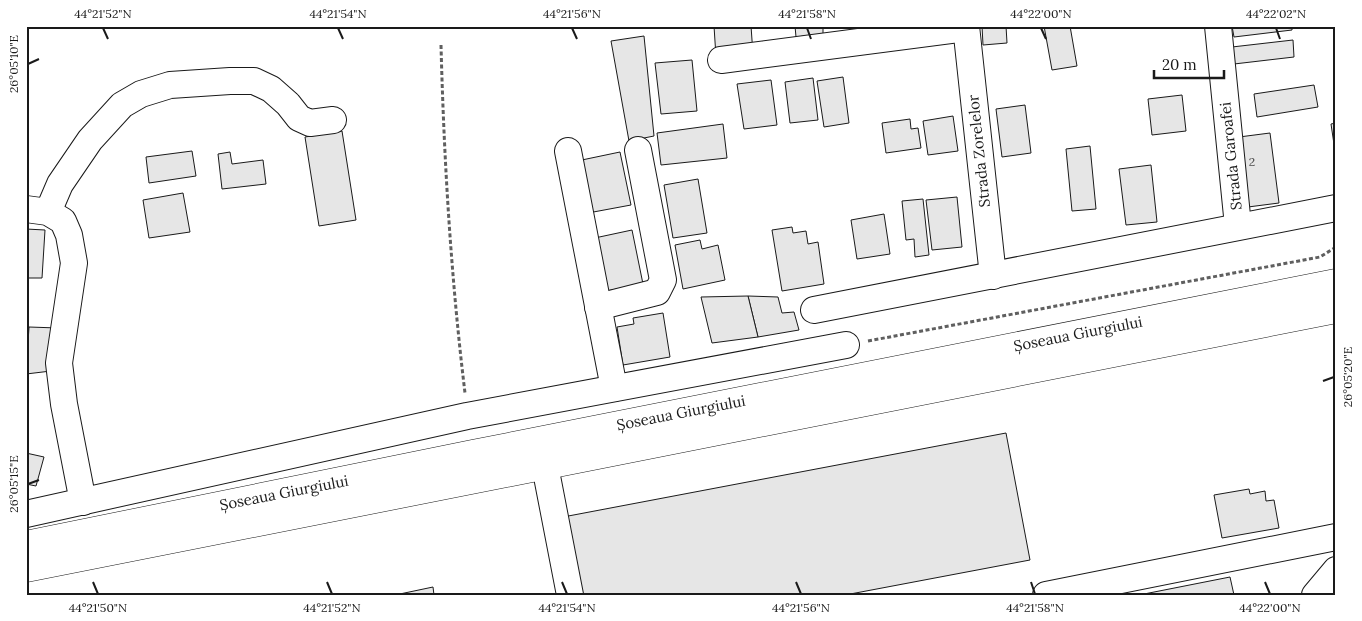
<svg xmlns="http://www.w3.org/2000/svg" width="1362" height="621" viewBox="0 0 1362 621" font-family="Lora,serif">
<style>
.building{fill:#e6e6e6;stroke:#1a1a1a}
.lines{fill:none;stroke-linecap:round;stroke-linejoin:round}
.minor-casing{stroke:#1a1a1a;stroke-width:28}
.highway-casing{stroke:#1a1a1a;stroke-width:29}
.path{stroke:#5f5f5f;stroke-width:3;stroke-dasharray:4 2.5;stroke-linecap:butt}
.minor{stroke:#fff;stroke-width:26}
.highway{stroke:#fff;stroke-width:28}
.ticks{fill:none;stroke:#1a1a1a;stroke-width:2}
.labels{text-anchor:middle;stroke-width:4;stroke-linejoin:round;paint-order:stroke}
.number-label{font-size:12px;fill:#4d4d4d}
.street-label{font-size:15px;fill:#1a1a1a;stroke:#fff}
.neatline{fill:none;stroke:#1a1a1a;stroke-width:2}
.ticks-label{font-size:12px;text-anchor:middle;fill:#1a1a1a}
</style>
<rect width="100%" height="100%" fill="#fff"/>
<g class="building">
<path d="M 714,26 L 751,26 L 753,54 L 716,57 Z"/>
<path d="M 795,26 L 823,26 L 823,34 L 796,37 Z"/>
<path d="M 982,26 L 1006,26 L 1007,43 L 983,45 Z"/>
<path d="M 1044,26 L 1070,26 L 1077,66 L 1052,70 Z"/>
<path d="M 1232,26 L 1292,26 L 1292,30 L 1234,37 Z"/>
<path d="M 644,36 L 654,136 L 629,141 L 611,41 Z"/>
<path d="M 1293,40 L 1294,57 L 1234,64 L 1232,47 Z"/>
<path d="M 692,60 L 697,111 L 661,114 L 655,63 Z"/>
<path d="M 843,77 L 849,123 L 824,127 L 817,81 Z"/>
<path d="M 813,78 L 818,120 L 790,123 L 785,82 Z"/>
<path d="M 771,80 L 777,125 L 744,129 L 737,84 Z"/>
<path d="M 1314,85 L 1318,107 L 1257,117 L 1254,94 Z"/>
<path d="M 1182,95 L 1186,131 L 1152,135 L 1148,99 Z"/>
<path d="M 1025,105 L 1031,153 L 1002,157 L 996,109 Z"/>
<path d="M 953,116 L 958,151 L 928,155 L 923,121 Z"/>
<path d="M 910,119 L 911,129 L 918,128 L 921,148 L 886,153 L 882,123 Z"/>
<path d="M 1336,123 L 1336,151 L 1335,151 L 1331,124 Z"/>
<path d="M 723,124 L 727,158 L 661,165 L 657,133 Z"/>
<path d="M 342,131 L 356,220 L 319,226 L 305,137 Z"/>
<path d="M 1270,133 L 1279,203 L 1248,207 L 1239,137 Z"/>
<path d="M 1090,146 L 1096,209 L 1072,211 L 1066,149 Z"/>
<path d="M 192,151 L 196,176 L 149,183 L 146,157 Z"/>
<path d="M 230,152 L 232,164 L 263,160 L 266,184 L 222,189 L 218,154 Z"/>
<path d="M 620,152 L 631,205 L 588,213 L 577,161 Z"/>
<path d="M 1151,165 L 1157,222 L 1126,225 L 1119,169 Z"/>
<path d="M 698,179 L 707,233 L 673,238 L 664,185 Z"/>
<path d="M 183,193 L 190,232 L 149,238 L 143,200 Z"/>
<path d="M 957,197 L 962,247 L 932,250 L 926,200 Z"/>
<path d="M 923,199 L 929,255 L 915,257 L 914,239 L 906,240 L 902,201 Z"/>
<path d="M 884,214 L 890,254 L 857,259 L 851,220 Z"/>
<path d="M 792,227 L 793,233 L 806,231 L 808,244 L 818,242 L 824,284 L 782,291 L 772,230 Z"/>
<path d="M 26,229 L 45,230 L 42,278 L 26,278 Z"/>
<path d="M 632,230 L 643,284 L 601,292 L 590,239 Z"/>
<path d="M 700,240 L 702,249 L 718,245 L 725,280 L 683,289 L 675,245 Z"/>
<path d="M 748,296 L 778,297 L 782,313 L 794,312 L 799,330 L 758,337 Z"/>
<path d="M 748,296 L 758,337 L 712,343 L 701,297 Z"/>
<path d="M 663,313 L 670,357 L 623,365 L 617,327 L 634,324 L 633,318 Z"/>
<path d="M 29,327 L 58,328 L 51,371 L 26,374 Z"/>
<path d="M 1006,433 L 1030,560 L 845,595 L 578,595 L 563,517 Z"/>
<path d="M 26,453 L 44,457 L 36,486 L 26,484 Z"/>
<path d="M 1249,489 L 1250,494 L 1265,491 L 1266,501 L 1274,500 L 1279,528 L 1222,538 L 1214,495 Z"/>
<path d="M 1230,577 L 1234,595 L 1139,595 Z"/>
<path d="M 433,587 L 434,595 L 395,595 Z"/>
</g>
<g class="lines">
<g class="minor-casing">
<g id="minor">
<path d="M 966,26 L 993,276"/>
<path d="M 1218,26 L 1238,226"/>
<path d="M 721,60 L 966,28"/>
<path d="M 568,151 L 614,388"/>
<path d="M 26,209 L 48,212 L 63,221 L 69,235 L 74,263 L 59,363 L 64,404 L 83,502"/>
<path d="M 48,212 L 60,184 L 90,140 L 122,105 L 141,94 L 170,85 L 230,81 L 254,81 L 271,89 L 288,104 L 299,118 L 310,123 L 333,120"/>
<path d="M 598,307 L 657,292 L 663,280 L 638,150"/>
<path d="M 814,310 L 1336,208"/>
<path d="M 545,466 L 570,595"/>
<path d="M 26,514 L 467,416 L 846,345"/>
<path d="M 1046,595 L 1336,537"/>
<path d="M 1315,595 L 1336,570"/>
</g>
</g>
<g class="highway-casing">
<g id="highway">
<path d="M 26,545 L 473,454 L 1336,283"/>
<path d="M 26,568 L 1336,309"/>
</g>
</g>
<g class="path">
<path d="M 441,45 C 444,161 451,278 465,393"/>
<path d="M 868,341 L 1320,257 L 1336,247"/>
</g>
<use href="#minor" class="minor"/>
<use href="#highway" class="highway"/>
</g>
<path class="ticks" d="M 103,28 L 108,39M 338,28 L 343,39M 572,28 L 577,39M 807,28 L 811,39M 1041,28 L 1046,39M 1276,28 L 1280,39M 28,64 L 39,59M 1323,381 L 1334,377M 28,484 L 39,480M 93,582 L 98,594M 327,582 L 332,594M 562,582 L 567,594M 796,582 L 801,594M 1031,582 L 1035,594M 1265,582 L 1270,594"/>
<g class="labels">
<g class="number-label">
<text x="1252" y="166">2</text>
</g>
<g class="street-label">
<text transform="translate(979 151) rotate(-96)" y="5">Strada Zorelelor</text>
<text transform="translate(1231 156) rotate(-96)" y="5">Strada Garoafei</text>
<text transform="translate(1078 334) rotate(-11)" y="5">Șoseaua Giurgiului</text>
<text transform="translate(681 413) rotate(-11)" y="5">Șoseaua Giurgiului</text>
<text transform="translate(284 493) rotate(-11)" y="5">Șoseaua Giurgiului</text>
</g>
</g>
<rect width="1362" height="621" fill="none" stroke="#ffffff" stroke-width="55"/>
<path d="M1154 70v8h70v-8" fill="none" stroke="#1a1a1a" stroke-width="2.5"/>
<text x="1162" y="70" font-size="15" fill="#1a1a1a" stroke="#ffffff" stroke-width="4" paint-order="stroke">20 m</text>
<rect x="28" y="28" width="1306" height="566" class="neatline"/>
<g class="ticks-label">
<text x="103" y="18">44°21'52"N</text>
<text x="338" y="18">44°21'54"N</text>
<text x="572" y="18">44°21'56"N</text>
<text x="807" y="18">44°21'58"N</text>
<text x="1041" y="18">44°22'00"N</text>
<text x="1276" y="18">44°22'02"N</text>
<text transform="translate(14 64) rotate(-90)" y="4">26°05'10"E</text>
<text transform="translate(1348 377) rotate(-90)" y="4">26°05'20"E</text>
<text transform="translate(14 484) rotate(-90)" y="4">26°05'15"E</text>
<text x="98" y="612">44°21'50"N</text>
<text x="332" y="612">44°21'52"N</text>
<text x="567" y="612">44°21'54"N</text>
<text x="801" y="612">44°21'56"N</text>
<text x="1035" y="612">44°21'58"N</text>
<text x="1270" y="612">44°22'00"N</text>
</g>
</svg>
